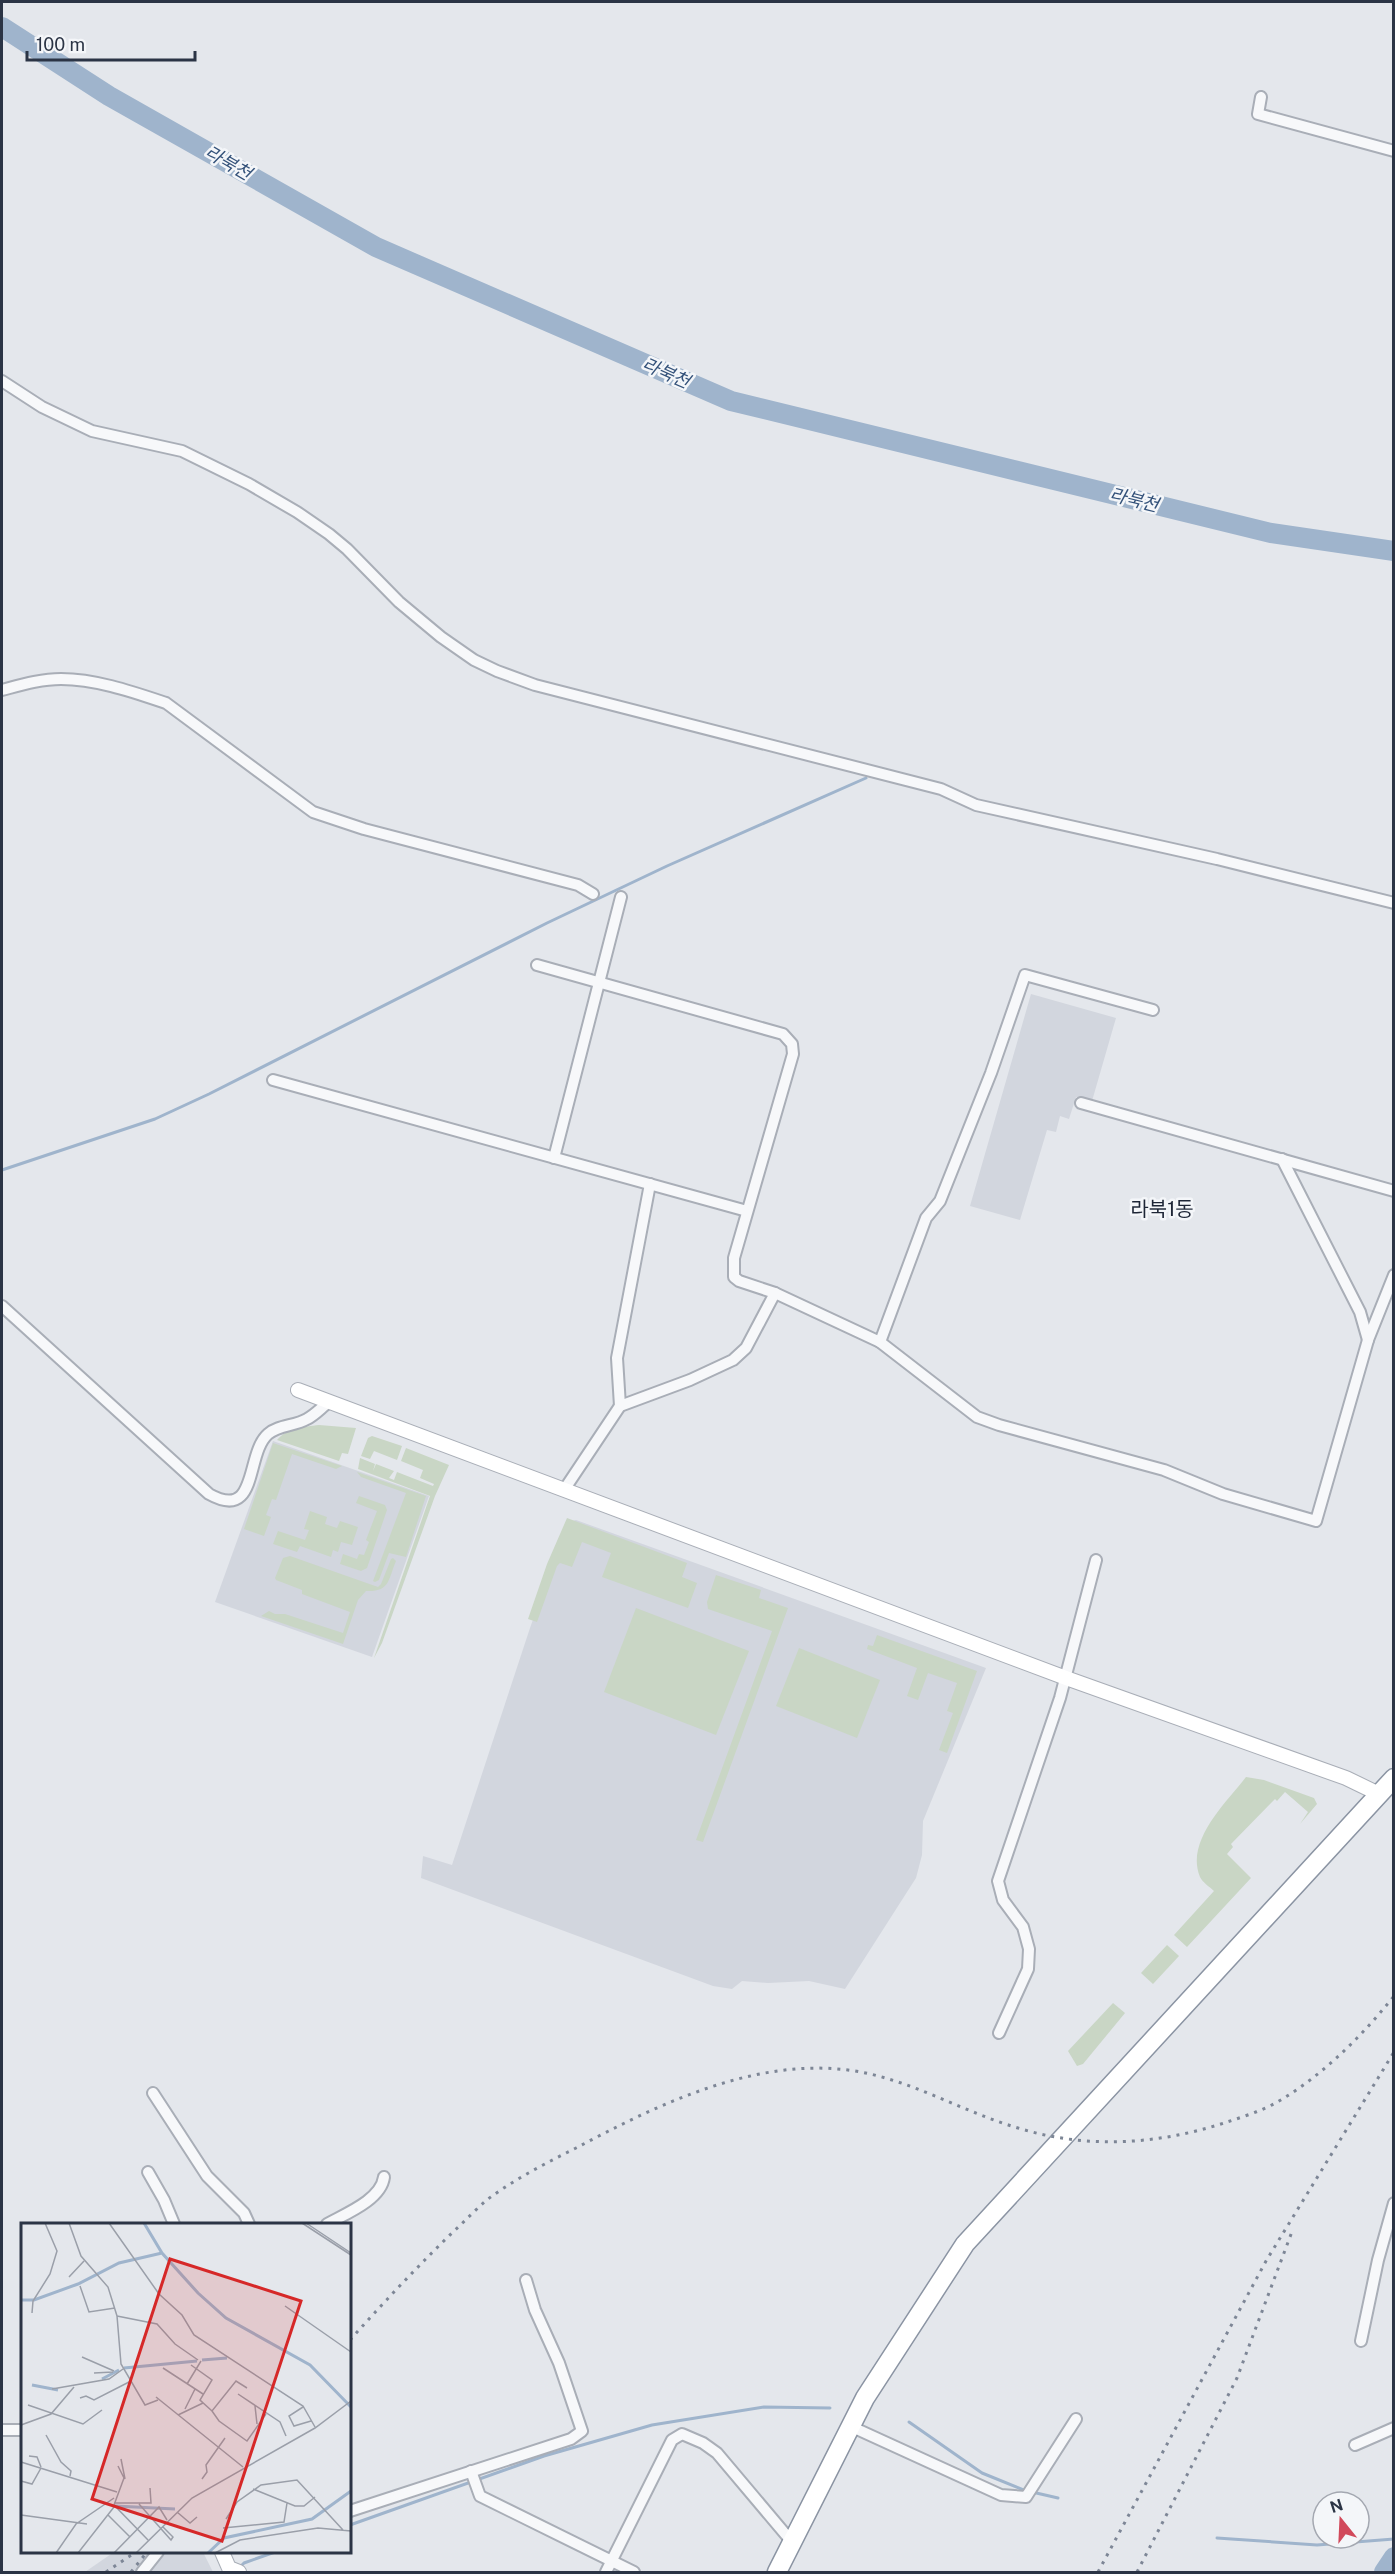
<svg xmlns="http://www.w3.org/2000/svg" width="1395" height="2574" viewBox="0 0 1395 2574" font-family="'Public Sans','Noto Sans KR',sans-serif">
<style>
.built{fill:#d2d6de}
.green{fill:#c9d6c5}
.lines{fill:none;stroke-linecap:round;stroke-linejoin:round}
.stream{stroke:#9fb4cc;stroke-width:3}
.river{stroke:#9fb4cc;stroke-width:20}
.street-casing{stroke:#a9aeb7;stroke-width:14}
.secondary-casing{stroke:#a9aeb7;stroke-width:16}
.highway-casing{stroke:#8b94a3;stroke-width:21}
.street{stroke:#f7f8fa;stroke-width:10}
.secondary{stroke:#fff;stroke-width:14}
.highway{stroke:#fff;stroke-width:18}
.rail{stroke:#7d8696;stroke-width:3;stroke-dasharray:3 6;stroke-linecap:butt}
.labels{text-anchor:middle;stroke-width:5;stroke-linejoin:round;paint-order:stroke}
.water-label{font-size:18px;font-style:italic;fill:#34527a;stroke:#f4f6f9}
.quarter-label{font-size:20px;fill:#1d2536;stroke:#f4f6f9}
.inset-river{fill:none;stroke:#9fb4cc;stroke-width:3}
.inset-road{fill:none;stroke:#9a9fa9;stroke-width:1.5}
.view{fill:#d62828;fill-opacity:0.15;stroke:#d62828;stroke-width:3}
.inset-edge{fill:none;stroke:#2b3445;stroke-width:3}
</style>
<rect width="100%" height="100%" fill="#e4e7ec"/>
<g class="built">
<path d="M 1031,994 L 1116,1018 L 1092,1101 L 1076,1097 L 1069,1119 L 1060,1116 L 1056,1132 L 1047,1130 L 1020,1220 L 970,1206 Z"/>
<path d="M 273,1441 L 429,1496 L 372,1657 L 215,1602 Z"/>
<path d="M 576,1520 L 986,1668 L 923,1821 L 922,1855 L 916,1878 L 845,1989 L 809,1981 L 768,1983 L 742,1981 L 732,1989 L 713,1986 L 421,1878 L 423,1856 L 452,1865 L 530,1628 L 568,1522 Z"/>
<path d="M 114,2552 L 203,2552 L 213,2572 L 85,2572 Z"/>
</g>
<g class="green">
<path d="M 319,1425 L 356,1428 L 348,1454 L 342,1453 L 339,1461 L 277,1440 C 287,1428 304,1427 319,1425 Z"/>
<path d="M 372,1436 L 402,1446 L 397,1460 L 374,1451 L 370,1459 L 361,1456 L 368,1438 Z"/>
<path d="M 273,1443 L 342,1466 L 336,1469 L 292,1454 L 276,1500 L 272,1499 L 266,1515 L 271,1517 L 264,1536 L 244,1529 Z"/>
<path d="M 406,1448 L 449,1465 L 435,1496 L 382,1643 L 374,1658 L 430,1496 L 358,1469 L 360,1458 L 375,1464 L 373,1471 L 376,1464 L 394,1471 L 389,1478 L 394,1480 L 397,1472 L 433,1486 L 434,1484 L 420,1478 L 423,1470 L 401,1461 Z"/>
<path d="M 357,1472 L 426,1496 L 406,1557 L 389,1553 L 379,1580 L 375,1582 L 373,1581 L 406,1493 L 361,1477 Z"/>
<path d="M 359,1496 L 385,1505 L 387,1510 L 367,1568 L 361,1571 L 340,1564 L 343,1554 L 357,1559 L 359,1554 L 364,1555 L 369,1542 L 366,1540 L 377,1511 L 356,1503 Z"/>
<path d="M 310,1511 L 327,1517 L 325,1524 L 337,1528 L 340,1521 L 358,1527 L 352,1545 L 341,1542 L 338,1552 L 333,1550 L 331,1557 L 300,1546 L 297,1552 L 273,1544 L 278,1531 L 305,1540 L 309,1530 L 304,1529 Z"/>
<path d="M 567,1518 L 687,1563 L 682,1577 L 697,1583 L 688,1608 L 602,1577 L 611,1553 L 582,1542 L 572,1567 L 560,1563 L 557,1566 L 537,1622 L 528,1619 L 547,1564 Z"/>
<path d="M 290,1556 L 378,1587 L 381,1584 L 391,1559 L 393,1558 L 396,1561 C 388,1580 390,1592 366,1591 L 358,1600 L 343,1644 L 261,1616 L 269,1611 L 275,1614 L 285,1614 L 343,1633 L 350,1612 L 302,1594 L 302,1590 L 276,1580 L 275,1578 L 283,1558 Z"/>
<path d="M 716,1575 L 761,1590 L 759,1598 L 788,1608 L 703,1842 L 696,1840 L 772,1631 L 708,1609 L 707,1602 Z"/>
<path d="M 636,1608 L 749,1651 L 716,1735 L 604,1692 Z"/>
<path d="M 877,1635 L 977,1671 L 947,1753 L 939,1750 L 953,1713 L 947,1711 L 957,1683 L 928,1673 L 918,1700 L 907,1696 L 917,1668 L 867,1649 L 868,1645 L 873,1646 Z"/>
<path d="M 799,1648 L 880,1680 L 857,1738 L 776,1706 Z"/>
<path d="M 1246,1777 L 1264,1780 L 1314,1798 L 1317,1804 L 1300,1824 L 1308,1812 L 1285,1792 L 1277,1801 L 1275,1799 L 1231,1844 L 1233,1847 L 1227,1854 L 1251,1878 L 1187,1947 L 1174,1935 L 1214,1891 C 1210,1887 1202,1882 1200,1877 C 1185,1841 1226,1803 1246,1777 Z"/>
<path d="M 1167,1945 L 1179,1956 L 1153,1984 L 1141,1973 Z"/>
<path d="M 1113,2003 L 1125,2013 L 1083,2064 L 1077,2066 L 1068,2051 Z"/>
</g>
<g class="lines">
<g class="stream">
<path d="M 2,1170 L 155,1119 L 209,1094 L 547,923 L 667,866 L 866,778"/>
<path d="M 909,2422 L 982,2473 L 1026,2491"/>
<path d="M 1032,2492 L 1058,2498"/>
<path d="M 350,2525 L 544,2456 L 652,2425 L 764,2407 L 830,2408"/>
<path d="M 1217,2538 L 1317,2545 L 1394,2539"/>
<path d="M 240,2567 L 244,2563 L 275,2552"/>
</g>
<g class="river">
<path d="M 2,27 L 109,96 L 376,247 L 731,401 L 1271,533 L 1394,551"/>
<path d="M 1384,2572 L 1394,2557"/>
</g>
<g class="street-casing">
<g id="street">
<path d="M 1261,97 L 1258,114 L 1394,151"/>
<path d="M 2,381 L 42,407 L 92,431 L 182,451 L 249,484 L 297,512 L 329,534 L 347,549 L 399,602 L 441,637 L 474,660 L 497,671 L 535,685 L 941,789 L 976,805 L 1217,859 L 1394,903"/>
<path d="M 2,690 C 21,685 41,679 61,679 C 96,679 133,692 166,703 L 313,812 L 364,829 L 578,885 L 593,894"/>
<path d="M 537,965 L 783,1034 L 792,1044 L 793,1054 L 734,1258 L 734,1277 L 739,1281 L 775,1293 L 880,1342 L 926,1218 L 940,1201 L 991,1073 L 1025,975 L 1153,1010"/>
<path d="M 273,1080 L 747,1211"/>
<path d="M 1081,1103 L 1394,1191"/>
<path d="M 554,1158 L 621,897"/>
<path d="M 1282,1159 L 1360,1312 L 1368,1340"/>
<path d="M 2,1306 L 209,1494 C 259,1522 245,1454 268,1434 C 278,1425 295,1426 307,1419 C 315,1415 322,1407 329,1402"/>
<path d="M 880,1342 L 977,1417 L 999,1425 L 1164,1470 L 1223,1494 L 1316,1521 L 1368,1340 L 1394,1275"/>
<path d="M 620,1406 L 617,1358 L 650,1184"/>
<path d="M 564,1490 L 620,1406 L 690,1380 L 733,1360 L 746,1348 L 775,1293"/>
<path d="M 999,2033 L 1028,1969 L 1029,1949 L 1023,1927 L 1003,1900 L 998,1881 L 1060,1698 L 1096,1560"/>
<path d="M 153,2093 L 207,2176 L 244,2213 L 249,2224"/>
<path d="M 148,2172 L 164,2200 L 174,2224"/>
<path d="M 327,2224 C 345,2214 381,2200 384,2177"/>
<path d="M 1361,2341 L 1378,2260 L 1394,2203"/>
<path d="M 850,2426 L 1001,2495 L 1026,2497 L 1076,2419"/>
<path d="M 2,2430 L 22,2430"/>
<path d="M 1355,2445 L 1394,2428"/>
<path d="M 471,2471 L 480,2496 L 634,2572"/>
<path d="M 350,2511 L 571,2439 L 582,2431 L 559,2363 L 535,2310 L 526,2280"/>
<path d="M 142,2572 L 158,2552"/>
<path d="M 606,2572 L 672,2440 L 682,2434 L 703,2443 L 717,2453 L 792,2542"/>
</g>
</g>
<g class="secondary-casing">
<g id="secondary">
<path d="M 298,1390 L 1066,1678 L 1346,1778 L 1379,1794"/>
<path d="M 222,2552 L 229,2568 L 239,2572"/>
</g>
</g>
<g class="highway-casing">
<path id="highway" d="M 777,2572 L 865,2398 L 965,2244 L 1394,1778"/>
</g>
<use href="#street" class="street"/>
<use href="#secondary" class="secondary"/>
<use href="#highway" class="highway"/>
<g class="rail">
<path d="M 350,2340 C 383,2303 417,2267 453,2232 C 465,2221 476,2209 488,2199 C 515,2179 546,2163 576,2148 C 657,2105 753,2058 848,2070 C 909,2078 960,2111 1018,2128 C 1086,2149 1156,2145 1224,2123 C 1242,2117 1262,2111 1279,2101 C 1323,2075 1362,2036 1394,1996"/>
<path d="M 106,2572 L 136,2552"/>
<path d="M 131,2572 L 147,2552"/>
<path d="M 1098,2572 L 1266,2261 L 1394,2052"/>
<path d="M 1137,2572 L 1237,2378 L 1293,2229"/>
</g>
</g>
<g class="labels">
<g class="water-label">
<text transform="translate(228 163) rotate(30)" y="6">라북천</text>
<text transform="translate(666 373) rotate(24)" y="6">라북천</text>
<text transform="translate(1134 500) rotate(14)" y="6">라북천</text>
</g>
<g class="quarter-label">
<text x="1162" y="1216">라북1동</text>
</g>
</g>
<g transform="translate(21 2223)">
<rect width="330" height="330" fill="#e4e7ec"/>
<path class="inset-river" d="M 123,0 L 141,30 L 177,70 L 205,95 L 289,142 L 330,184M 0,77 L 13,77 L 57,61 L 98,40 L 141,30M 181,137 L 206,135M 103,145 L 176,138M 81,156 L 98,147M 11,162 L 37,167M 94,283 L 154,286M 187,330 L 203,315 L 291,296 L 330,268"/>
<path class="inset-road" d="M 48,0 L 60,33 L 87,64 L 96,93 L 100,141 L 124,182 L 137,177M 88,0 L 138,71 L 161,92 L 173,112 L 282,183 L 294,204M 281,0 L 330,32M 285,0 L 330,30M 48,54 L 63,38M 59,63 L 68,89 L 94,85M 264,83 L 330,129M 11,90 L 12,78 L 29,51 L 36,28 L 24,0M 96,93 L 136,101 L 154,121 L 177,137M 61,134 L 93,148M 170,142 L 191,157 L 179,177 L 191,188 L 215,158 L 226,165M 142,145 L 182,171M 73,150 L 92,149M 166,161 L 180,138M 31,166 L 88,156 L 102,146M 217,171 L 259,199 L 265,213M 135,174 L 222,244M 59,175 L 65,173 L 73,177 L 110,158M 7,182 L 62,201 L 81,187M 234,183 L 236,201M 282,184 L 268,193 L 273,203 L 290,198M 164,186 L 174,166M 191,188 L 198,198 L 226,218 L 245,191M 157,192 L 182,180M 0,202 L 30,191 L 53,164M 25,212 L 40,239 L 50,248 L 49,253M 8,233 L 16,234 L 20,244M 100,236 L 104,256M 0,239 L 96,269M 97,243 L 103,255 L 93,282 L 127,317M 181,256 L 186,249 L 185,242 L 204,215M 0,258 L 11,261 L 20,245M 232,266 L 274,283 L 283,283 L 294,274M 93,280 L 130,280 L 129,265M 118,281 L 150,317 L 152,314 L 142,304M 156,289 L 169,300 L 176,294M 0,292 L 66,301M 87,292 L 109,314M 205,296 L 216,279 L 240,262 L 276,257 L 322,307M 202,305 L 263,299 L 266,280M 35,330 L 55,301 L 93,275M 57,330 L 93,284M 93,330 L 138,284 L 146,297M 115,330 L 171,275 L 294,205 L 330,178M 194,330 L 219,317 L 297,305 L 330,308"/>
<path class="view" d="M 149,36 L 280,78 L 201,318 L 71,276 Z"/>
<rect width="330" height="330" class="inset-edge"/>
</g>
<rect width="1395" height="2574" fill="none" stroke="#2b3445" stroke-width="6"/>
<g transform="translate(1341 2520) rotate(342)"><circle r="28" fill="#f4f6f9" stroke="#a4a8b1" stroke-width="1.5"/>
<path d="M0-4.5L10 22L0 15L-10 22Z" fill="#d1495b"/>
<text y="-9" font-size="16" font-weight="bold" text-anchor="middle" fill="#2b3445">N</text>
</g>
<path d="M27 51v9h168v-9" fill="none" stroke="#2b3445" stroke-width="3"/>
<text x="36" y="51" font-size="18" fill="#2b3445" stroke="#f4f6f9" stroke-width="4.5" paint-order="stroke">100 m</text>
</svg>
